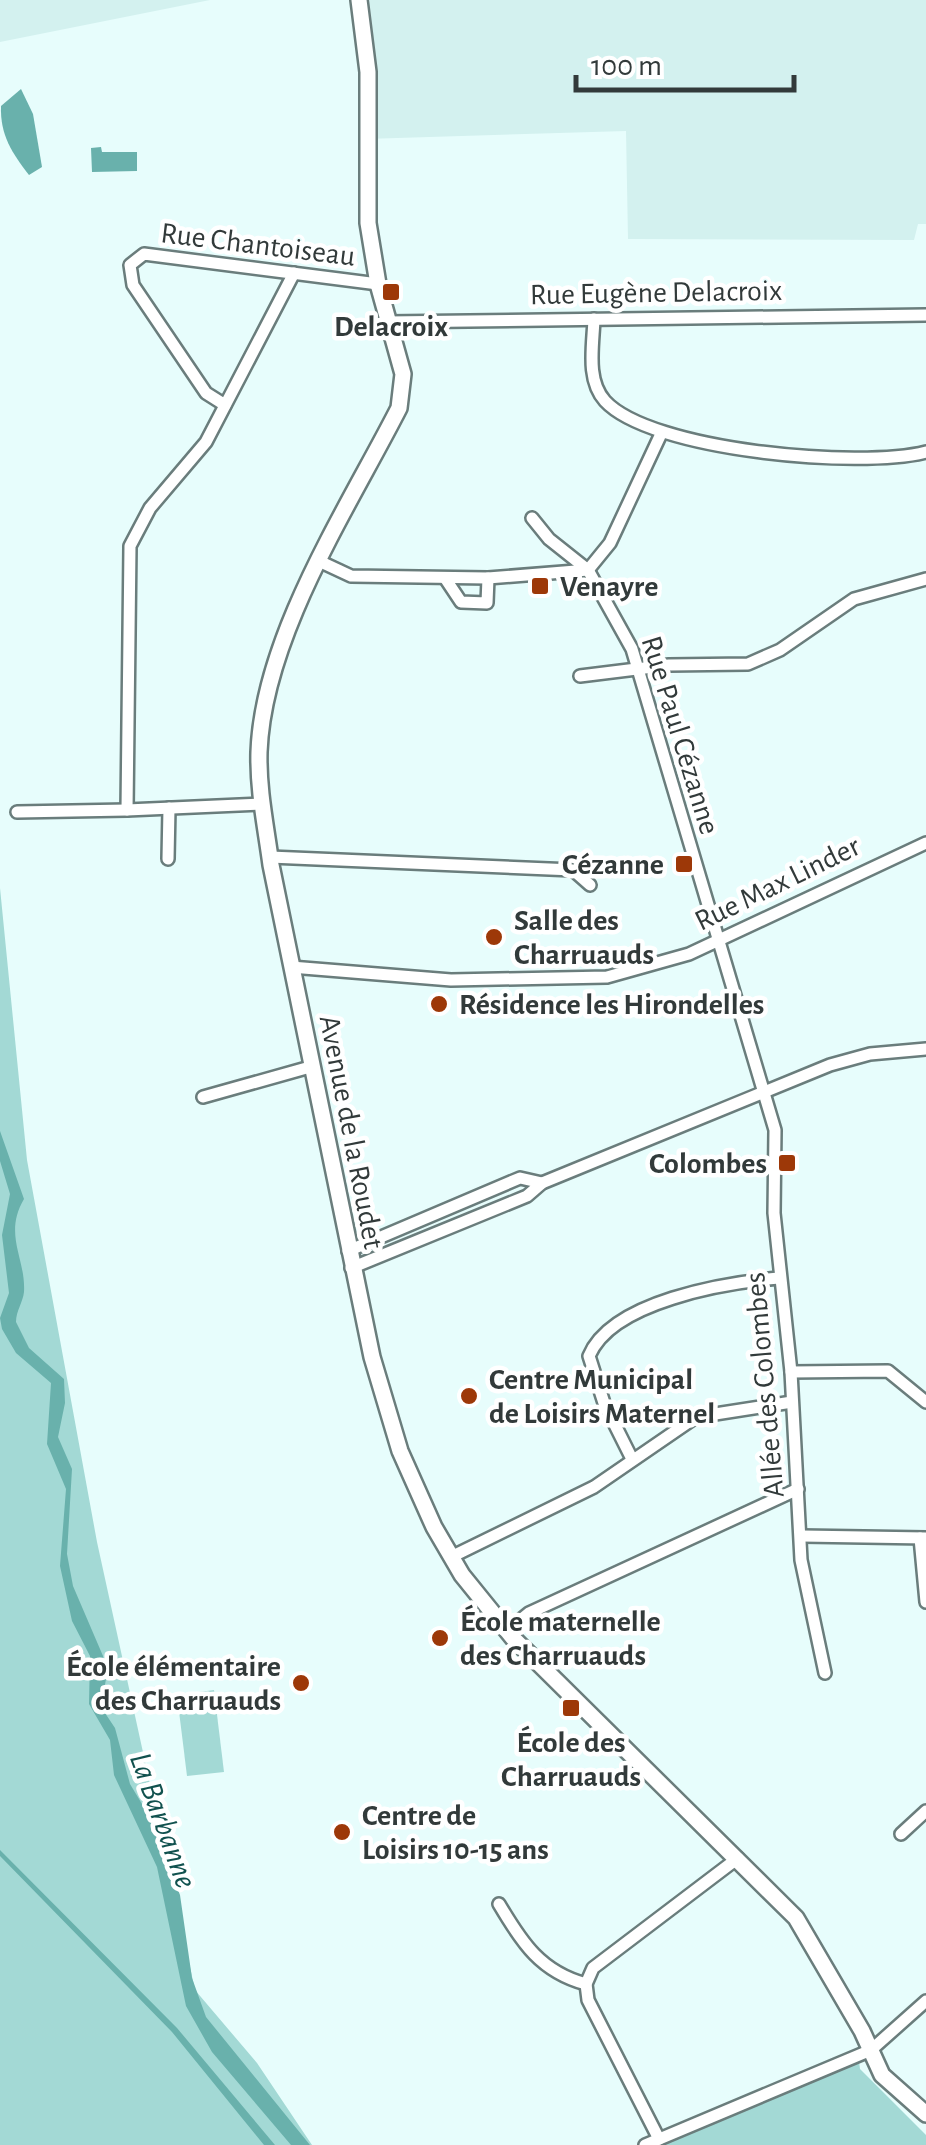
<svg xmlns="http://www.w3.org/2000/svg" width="926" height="2145" viewBox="0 0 926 2145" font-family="'Alegreya Sans',sans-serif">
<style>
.built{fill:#d3f1ef}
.green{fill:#a3d9d5}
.water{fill:#69b1ac}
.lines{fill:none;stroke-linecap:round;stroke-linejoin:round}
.minor-casing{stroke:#6a7d7c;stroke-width:16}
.tertiary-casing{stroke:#6a7d7c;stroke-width:20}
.minor{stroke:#fff;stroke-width:11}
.tertiary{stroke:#fff;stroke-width:15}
.poi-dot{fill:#9d3808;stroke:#fff;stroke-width:4}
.labels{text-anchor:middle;stroke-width:9;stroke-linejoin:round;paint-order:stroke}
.street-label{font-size:30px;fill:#323a3a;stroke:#fff}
.poi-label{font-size:30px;font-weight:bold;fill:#323a3a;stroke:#fff;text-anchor:start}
.water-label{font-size:32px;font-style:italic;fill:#11514e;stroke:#fff}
</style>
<rect width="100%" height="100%" fill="#e7fdfc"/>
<g class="built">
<path d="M 0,0 L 210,0 L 0,42 Z"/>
<path d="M 354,0 L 926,0 L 926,224 L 918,224 L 914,240 L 628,239 L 626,131 L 365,139 L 367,76 Z"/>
</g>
<g class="green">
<path d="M 0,888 L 27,1160 L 97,1542 L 195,1990 L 257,2063 L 312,2145 L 0,2145 Z"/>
<path d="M 214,1690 L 224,1772 L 187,1776 L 177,1695 Z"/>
<path d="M 858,2054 L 860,2069 L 926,2135 L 926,2145 L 640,2145 Z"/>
</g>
<g class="water">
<path d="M 21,89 L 33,114 L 42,167 L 29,175 C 12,153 0,135 1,106 Z"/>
<path d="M 101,147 L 102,152 L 137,152 L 137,171 L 92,172 L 91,148 Z"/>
<path d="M 0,1131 L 24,1199 C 3,1235 26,1258 24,1292 C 23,1302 16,1311 16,1322 L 29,1348 L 64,1379 L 65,1403 L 58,1437 L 72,1469 L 67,1554 L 73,1586 L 103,1656 L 106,1679 L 101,1707 L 115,1728 L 130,1784 L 148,1814 L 180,1895 L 192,1978 L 206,2017 L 310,2145 L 291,2145 L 212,2052 L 186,2006 L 157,1867 L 114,1775 L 110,1740 L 89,1704 L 90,1656 L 72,1621 L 60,1566 L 66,1489 L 47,1444 L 51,1383 L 16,1353 L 2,1329 L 0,1318 L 9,1293 L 2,1235 L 10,1194 L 0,1161 Z"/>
<path d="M 0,1850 L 177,2028 L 275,2145 L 264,2145 L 172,2032 L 0,1856 Z"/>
</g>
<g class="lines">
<g class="minor-casing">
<g id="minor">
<path d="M 594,319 C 593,346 586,380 605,401 C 651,451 860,469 926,452"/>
<path d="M 387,322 L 926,315"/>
<path d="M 225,405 L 206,393 L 133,285 L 130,265 L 144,254 L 378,284"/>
<path d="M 532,518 L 549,539 L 588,570 L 632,649 L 775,1130 L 774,1213 L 791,1372 L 801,1560 L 825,1673"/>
<path d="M 321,562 L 351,576 L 488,578 L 588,570 L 610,543 L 660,436"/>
<path d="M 445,578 L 461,602 L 487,603 L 488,578"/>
<path d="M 580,676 L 669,665 L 748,664 L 780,650 L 854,599 L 926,579"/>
<path d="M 261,804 L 127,810 L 130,546 L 150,508 L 206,442 L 294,273"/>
<path d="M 17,812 L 127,810"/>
<path d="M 270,857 L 573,870 L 590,885"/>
<path d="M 168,859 L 169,808"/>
<path d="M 291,967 L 451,980 L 607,977 L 689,954 L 926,843"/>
<path d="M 203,1097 L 310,1067"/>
<path d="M 348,1251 L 520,1178 L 542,1183"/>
<path d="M 351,1268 L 527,1196 L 542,1183 L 830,1065 L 870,1054 L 926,1049"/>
<path d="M 791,1372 L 888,1371 L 926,1402"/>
<path d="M 632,1459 L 604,1403 L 589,1356 C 612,1301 725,1283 779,1278"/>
<path d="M 802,1536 L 926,1538"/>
<path d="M 920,1538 L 926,1602"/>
<path d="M 451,1557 L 594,1487 L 696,1417 L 792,1402"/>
<path d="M 507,1631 L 529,1613 L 798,1489"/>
<path d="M 901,1834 L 926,1811"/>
<path d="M 499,1904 C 522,1943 541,1972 586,1984"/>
<path d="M 659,2139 L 588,2000 L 586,1984 L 593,1968 L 738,1858"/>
<path d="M 645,2145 L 871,2050 L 926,2001"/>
</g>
</g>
<g class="tertiary-casing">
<path id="tertiary" d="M 359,0 L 368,72 L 368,223 L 378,284 L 403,374 L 399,408 C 348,508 263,637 259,752 C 258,791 266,827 271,865 L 372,1357 L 400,1451 L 434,1527 L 462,1575 L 513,1638 L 796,1918 L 862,2031 L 882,2075 L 926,2114"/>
</g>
<use href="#minor" class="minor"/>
<use href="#tertiary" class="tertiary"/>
</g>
<g class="poi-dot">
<rect x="381" y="282" width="20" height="20" rx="5"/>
<rect x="530" y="576" width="20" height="20" rx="5"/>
<rect x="674" y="854" width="20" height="20" rx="5"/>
<circle cx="494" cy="937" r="10"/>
<circle cx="439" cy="1004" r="10"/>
<rect x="777" y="1153" width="20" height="20" rx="5"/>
<circle cx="469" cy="1396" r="10"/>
<circle cx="440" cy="1638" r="10"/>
<circle cx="301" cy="1683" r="10"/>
<rect x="561" y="1698" width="20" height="20" rx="5"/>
<circle cx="342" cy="1832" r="10"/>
</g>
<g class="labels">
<g class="street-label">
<text transform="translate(258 244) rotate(7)" y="10">Rue Chantoiseau</text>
<text transform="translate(656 292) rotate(-1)" y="10">Rue Eugène Delacroix</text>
<text transform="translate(681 735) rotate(73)" y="10">Rue Paul Cézanne</text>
<text transform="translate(777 883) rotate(-26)" y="10">Rue Max Linder</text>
<text transform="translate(352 1132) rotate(79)" y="10">Avenue de la Roudet</text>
<text transform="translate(764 1385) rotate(-95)" y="10">Allée des Colombes</text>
</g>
<g class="poi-label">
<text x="391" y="336" text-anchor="middle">Delacroix</text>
<text x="560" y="596">Venayre</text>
<text x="664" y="874" text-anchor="end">Cézanne</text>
<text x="514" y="930">Salle des<tspan x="514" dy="34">Charruauds</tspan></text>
<text x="459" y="1014">Résidence les Hirondelles</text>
<text x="767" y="1173" text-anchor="end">Colombes</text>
<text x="489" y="1389">Centre Municipal<tspan x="489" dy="34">de Loisirs Maternel</tspan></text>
<text x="460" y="1631">École maternelle<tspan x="460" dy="34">des Charruauds</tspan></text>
<text x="281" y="1676" text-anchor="end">École élémentaire<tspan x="281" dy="34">des Charruauds</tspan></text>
<text x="571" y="1752" text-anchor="middle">École des<tspan x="571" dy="34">Charruauds</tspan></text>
<text x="362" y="1825">Centre de<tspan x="362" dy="34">Loisirs 10-15 ans</tspan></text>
</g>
<g class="water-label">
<text transform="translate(164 1820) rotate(70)" y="11">La Barbanne</text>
</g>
</g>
<path d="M576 75v15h218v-15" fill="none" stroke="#323a3a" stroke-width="5"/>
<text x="591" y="75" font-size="30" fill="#323a3a" stroke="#ffffff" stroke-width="8" paint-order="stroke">100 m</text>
</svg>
